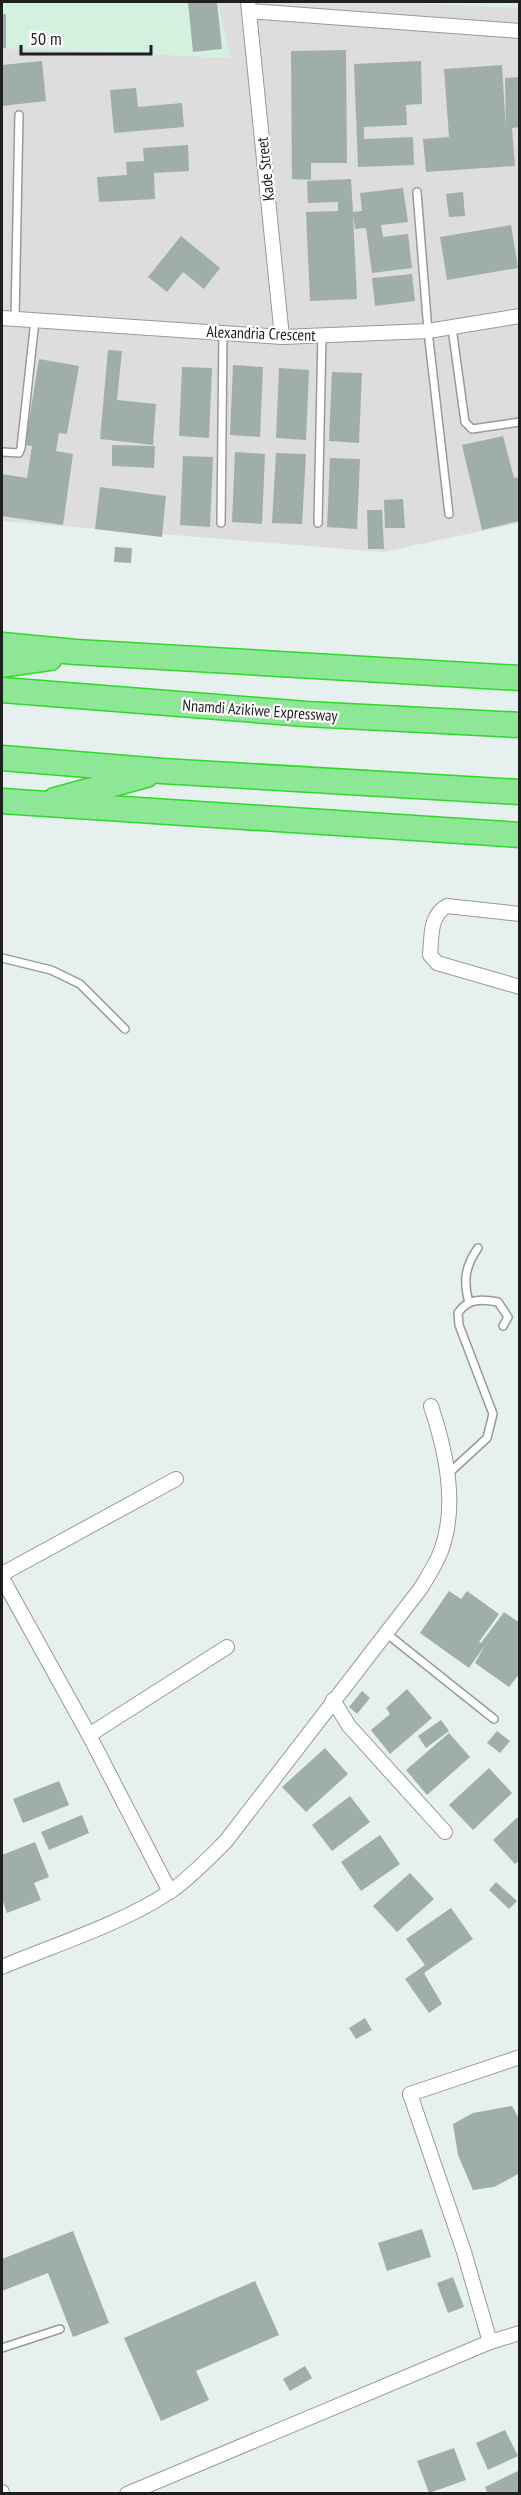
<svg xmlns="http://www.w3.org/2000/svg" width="521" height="2495" viewBox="0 0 521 2495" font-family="'PT Sans Narrow',sans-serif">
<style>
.residential{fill:#dcdddc}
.commercial{fill:#d4f0de}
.building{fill:#a0aeab}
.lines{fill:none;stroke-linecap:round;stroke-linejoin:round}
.lane-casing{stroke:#999;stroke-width:10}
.street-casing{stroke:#999;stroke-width:16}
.highway-casing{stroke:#2eda25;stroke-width:27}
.lane{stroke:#fff;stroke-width:7}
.street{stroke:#fff;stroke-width:14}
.highway{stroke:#8de797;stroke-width:24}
.labels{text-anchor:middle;stroke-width:4.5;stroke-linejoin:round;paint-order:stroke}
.street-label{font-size:16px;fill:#1f1f1f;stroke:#fff}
</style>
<rect width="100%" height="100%" fill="#e5f0ef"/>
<path class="residential" d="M 218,2 L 397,2 L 519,8 L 519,523 L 383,552 L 2,521 L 2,48 L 229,57 Z"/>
<g class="commercial">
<path d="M 2,2 L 218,2 L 230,58 L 2,48 Z"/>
<path d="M 397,2 L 519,2 L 519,8 Z"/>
</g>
<g class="building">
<path d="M 188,2 L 217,2 L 222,49 L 193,52 Z"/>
<rect x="2" y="14" width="4" height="34"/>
<path d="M 346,50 L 347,163 L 311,163 L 311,180 L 292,179 L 291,51 Z"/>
<path d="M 42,61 L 46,101 L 2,106 L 2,65 Z"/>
<path d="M 421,61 L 422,104 L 406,105 L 407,125 L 364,127 L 364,139 L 413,137 L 414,165 L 358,167 L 354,64 Z"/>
<path d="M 502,65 L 506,129 L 505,78 L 520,77 L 520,127 L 512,128 L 515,166 L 426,172 L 423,139 L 449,137 L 444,69 Z"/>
<path d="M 136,88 L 138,107 L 182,103 L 184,127 L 114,133 L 110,90 Z"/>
<path d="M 188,145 L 189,171 L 154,173 L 155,199 L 99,202 L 97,177 L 127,175 L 126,162 L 144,161 L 143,148 Z"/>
<path d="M 351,179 L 353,212 L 362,211 L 360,193 L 403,188 L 408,222 L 381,225 L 383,237 L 408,234 L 412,268 L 372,273 L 366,228 L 355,229 L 353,215 L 357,299 L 310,301 L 306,212 L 338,211 L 338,202 L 308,203 L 307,181 Z"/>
<path d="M 463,192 L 465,216 L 449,217 L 446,194 Z"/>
<path d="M 511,225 L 518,268 L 447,280 L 440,237 Z"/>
<path d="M 181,236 L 220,268 L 204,289 L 183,272 L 167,292 L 148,277 Z"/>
<path d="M 412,274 L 415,301 L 375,306 L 372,278 Z"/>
<path d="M 108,350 L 122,351 L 117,400 L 156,404 L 153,445 L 100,439 Z"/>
<path d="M 39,359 L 79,366 L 67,434 L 59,433 L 56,451 L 73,454 L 63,525 L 2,516 L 2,474 L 27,478 L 32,446 L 25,445 Z"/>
<path d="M 233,365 L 263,367 L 260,437 L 230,435 Z"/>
<path d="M 182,367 L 212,368 L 209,438 L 179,436 Z"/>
<path d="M 279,368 L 309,370 L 306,440 L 276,438 Z"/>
<path d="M 332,372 L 362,373 L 359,443 L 329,441 Z"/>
<path d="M 503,436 L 514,478 L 520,477 L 520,521 L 482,530 L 462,445 Z"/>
<path d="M 112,445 L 155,446 L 154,468 L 112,466 Z"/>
<path d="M 235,452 L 265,454 L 262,524 L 232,522 Z"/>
<path d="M 276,453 L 306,454 L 302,524 L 272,523 Z"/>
<path d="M 183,456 L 213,457 L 210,527 L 180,525 Z"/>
<path d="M 330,458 L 360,459 L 357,529 L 327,527 Z"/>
<path d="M 100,487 L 166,496 L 162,537 L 95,529 Z"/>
<path d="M 403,499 L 405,528 L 385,528 L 384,500 Z"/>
<path d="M 367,510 L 382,510 L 384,549 L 368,549 Z"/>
<path d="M 115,547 L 132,548 L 131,563 L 114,562 Z"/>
<path d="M 449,1591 L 461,1599 L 467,1591 L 499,1614 L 479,1642 L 481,1643 L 504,1612 L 520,1623 L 520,1673 L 509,1687 L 475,1663 L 485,1645 L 469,1668 L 420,1633 Z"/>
<path d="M 407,1689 L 432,1718 L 390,1754 L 371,1730 L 390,1714 L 386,1708 Z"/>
<path d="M 362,1691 L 370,1698 L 357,1714 L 349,1707 Z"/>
<path d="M 441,1720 L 449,1731 L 426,1748 L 418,1736 Z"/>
<path d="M 497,1731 L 510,1741 L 500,1753 L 487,1743 Z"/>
<path d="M 449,1733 L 470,1757 L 427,1795 L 406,1770 Z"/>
<path d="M 325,1748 L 348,1774 L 306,1812 L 282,1787 Z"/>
<path d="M 489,1768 L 512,1793 L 473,1830 L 449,1805 Z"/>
<path d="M 59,1781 L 69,1805 L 23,1823 L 13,1799 Z"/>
<path d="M 350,1796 L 370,1822 L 332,1851 L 312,1825 Z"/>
<path d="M 82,1815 L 89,1833 L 49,1850 L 41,1832 Z"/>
<path d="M 520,1815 L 520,1860 L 515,1864 L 493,1840 Z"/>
<path d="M 380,1835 L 400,1864 L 361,1891 L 341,1862 Z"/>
<path d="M 35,1842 L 49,1877 L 34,1883 L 41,1900 L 7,1913 L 2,1899 L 2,1855 Z"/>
<path d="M 410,1873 L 434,1899 L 397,1932 L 373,1906 Z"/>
<path d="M 496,1882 L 517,1901 L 509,1909 L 489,1890 Z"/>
<path d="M 451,1908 L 473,1939 L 424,1973 L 442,2004 L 429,2013 L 405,1979 L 425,1965 L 406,1939 Z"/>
<path d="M 365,2018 L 372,2030 L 356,2039 L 349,2028 Z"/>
<path d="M 512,2106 L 520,2120 L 520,2173 L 494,2187 L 473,2190 L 458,2155 L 453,2124 L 473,2113 Z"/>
<path d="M 422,2229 L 431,2257 L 387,2271 L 378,2243 Z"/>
<path d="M 73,2231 L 109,2323 L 73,2337 L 48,2273 L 2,2291 L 2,2259 Z"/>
<path d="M 453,2277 L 464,2307 L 448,2313 L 437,2283 Z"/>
<path d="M 255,2281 L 279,2335 L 196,2371 L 209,2400 L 161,2421 L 124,2338 Z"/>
<path d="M 305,2366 L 312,2378 L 290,2391 L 283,2379 Z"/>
<path d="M 505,2430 L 518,2456 L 488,2470 L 476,2443 Z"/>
<path d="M 454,2448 L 466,2480 L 429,2493 L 417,2461 Z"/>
<path d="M 520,2470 L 520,2494 L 488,2494 L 485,2487 Z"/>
</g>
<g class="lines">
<g class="lane-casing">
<g id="lane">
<path d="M 417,192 L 428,331 L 449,514"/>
<path d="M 15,319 L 19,115"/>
<path d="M 452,328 L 465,422 L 472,429 L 520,422"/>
<path d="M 2,452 L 19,453 L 21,448 L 35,320"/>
<path d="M 221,523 L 223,333"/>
<path d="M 318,523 L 322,335"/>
<path d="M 2,958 L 51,970 L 80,984 L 125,1029"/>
<path d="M 469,1302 C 463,1282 465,1266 478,1248"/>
<path d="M 449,1473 L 487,1438 L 493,1414 L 459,1325 L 458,1313 C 468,1298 482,1299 498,1302 L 508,1317 L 503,1326"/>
<path d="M 386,1633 L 494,1719"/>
<path d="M 2,2348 L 60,2329"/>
</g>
</g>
<g class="street-casing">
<g id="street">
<path d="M 248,2 L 282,337"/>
<path d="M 249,11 L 520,31"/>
<path d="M 2,318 L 282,337 L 428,331 L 520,316"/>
<path d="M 520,914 L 447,906 C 429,916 432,936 430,955 L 437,963 L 520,987"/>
<path d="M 2,1574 L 176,1479"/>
<path d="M 2,1578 L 89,1735 L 170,1892"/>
<path d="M 333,1700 L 349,1726 L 445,1832"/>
<path d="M 89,1735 L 227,1647"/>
<path d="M 2,1967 C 54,1945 124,1923 171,1891 C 191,1877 208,1859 226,1841 L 421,1588 C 428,1576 436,1564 441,1551 C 458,1505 446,1451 431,1406"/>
<path d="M 520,2057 L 410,2094 L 464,2252 L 490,2342 L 520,2333"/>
<path d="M 2,2492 L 2,2494"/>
<path d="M 127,2494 L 490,2342"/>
</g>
</g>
<g class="highway-casing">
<g id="highway">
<path d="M 2,645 L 76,652 L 520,678"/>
<path d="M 2,665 L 50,658"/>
<path d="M 2,690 L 306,714 L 520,725"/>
<path d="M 2,758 L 162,771 L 520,792"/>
<path d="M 55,800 L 146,775"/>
<path d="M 2,801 L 520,835"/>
</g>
</g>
<use href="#lane" class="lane"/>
<use href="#street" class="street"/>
<use href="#highway" class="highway"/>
</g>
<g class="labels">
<g class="street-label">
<text transform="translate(265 169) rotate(-96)" y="6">Kade Street</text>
<text transform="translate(261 333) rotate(2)" y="6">Alexandria Crescent</text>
<text transform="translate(260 710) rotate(4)" y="6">Nnamdi Azikiwe Expressway</text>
</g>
</g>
<rect width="521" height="2495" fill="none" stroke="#1f1f1f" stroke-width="6"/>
<path d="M21 45v9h130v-9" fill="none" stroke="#1f1f1f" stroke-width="3"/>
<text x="30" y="45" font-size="18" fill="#1f1f1f" stroke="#ffffff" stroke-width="4.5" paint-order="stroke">50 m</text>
</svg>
